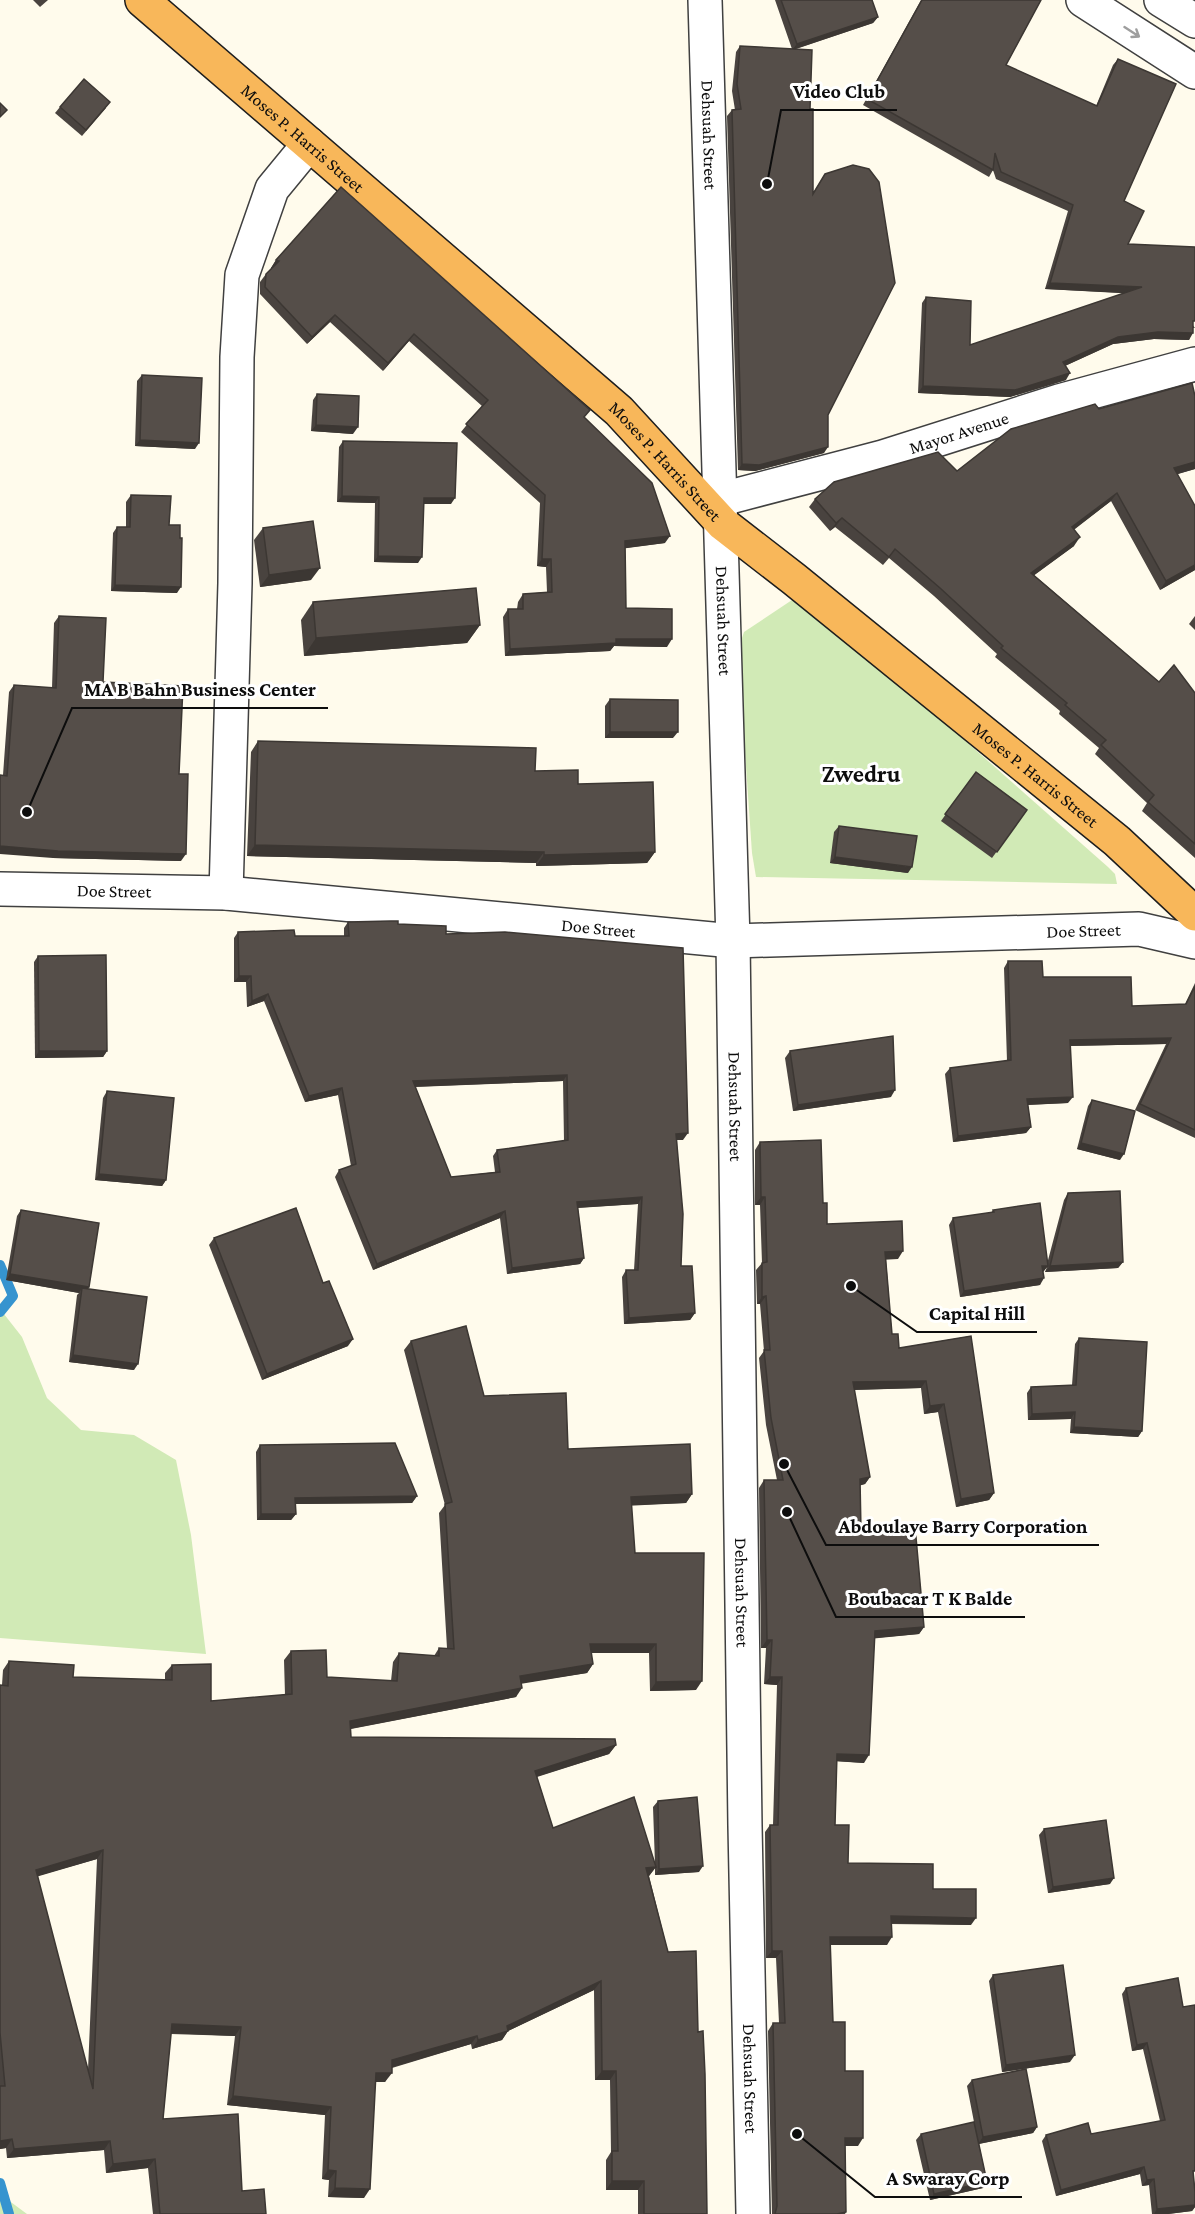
<svg xmlns="http://www.w3.org/2000/svg" width="1195" height="2214" viewBox="0 0 1195 2214" font-family="'Crimson Pro',serif">
<style>
.green{fill:#d1eab6}
.lines{fill:none;stroke-linecap:round;stroke-linejoin:round}
.stream{stroke:#3694cf;stroke-width:10}
.minor-casing{stroke:#404040;stroke-width:36}
.tertiary-casing{stroke:#404040;stroke-width:36}
.trunk-casing{stroke:#1e1e1e;stroke-width:36}
.minor{stroke:#fff;stroke-width:33}
.tertiary{stroke:#fff;stroke-width:33}
.trunk{stroke:#f8b75a;stroke-width:33}
.wall{fill:#49433f;fill-rule:evenodd}
.shaded-wall{fill:#3c3733}
.building{fill:#554e49;stroke:#3c3733;stroke-width:1.5;fill-rule:evenodd}
.oneway{stroke:#9e9e9e}
.labels{text-anchor:middle;stroke-width:6;stroke-linejoin:round;paint-order:stroke}
.street-label{font-size:18px;fill:#0d0d0d;stroke:#fff}
.district-label{font-size:24px;font-weight:bold;fill:#0d0d0d;stroke:#fff}
.leader{fill:none;stroke:#0d0d0d;stroke-width:2}
.callout-dot{fill:#0d0d0d;stroke:#fff;stroke-width:2}
.callout-label{font-size:20px;text-anchor:middle;font-weight:bold;fill:#0d0d0d;stroke:#fff;stroke-width:6;stroke-linejoin:round;paint-order:stroke}
</style>
<rect width="100%" height="100%" fill="#fffbec"/>
<g class="green">
<path d="M 792,600 L 953,730 L 1108,867 L 1115,874 L 1117,884 L 756,877 L 752,853 L 738,650 L 744,632 Z"/>
<path d="M 0,1309 L 22,1337 L 47,1398 L 81,1430 L 134,1435 L 176,1460 L 191,1535 L 206,1654 L 0,1638 Z"/>
<path d="M 0,2194 L 27,2214 L 0,2214 Z"/>
</g>
<g class="lines">
<g class="stream">
<path d="M 0,1265 L 13,1296 L 0,1312"/>
<path d="M 0,2183 L 9,2214"/>
</g>
<g class="minor-casing">
<g id="minor">
<path id="s1" d="M 722,499 L 883,457 L 1059,401 L 1195,364"/>
<path id="s2" d="M 0,889 L 226,893 L 733,941 L 1139,929 L 1195,942"/>
<path d="M 226,893 L 235,583 L 237,357 L 242,275 L 272,189 L 309,144"/>
</g>
</g>
<g class="tertiary-casing">
<g id="tertiary">
<path id="s3" d="M 705,0 L 733,941 L 745,1826 L 753,2214"/>
<path d="M 1083,0 L 1195,72"/>
<path d="M 1161,0 L 1195,21"/>
</g>
</g>
<g class="trunk-casing">
<g id="trunk">
<path id="s4" d="M 142,0 L 619,411 L 723,524 L 794,579 L 1117,841 L 1195,914"/>
</g>
</g>
<use href="#minor" class="minor"/>
<use href="#tertiary" class="tertiary"/>
<use href="#trunk" class="trunk"/>
</g>
<g class="wall">
<path d="M 33,0 L 48,0 L 40,7 Z"/>
<path d="M 775,0 L 872,0 L 878,17 L 873,23 L 796,49 L 810,109 L 813,193 L 825,174 L 828,415 L 824,453 L 755,471 L 738,470 L 727,116 L 732,110 L 735,110 L 732,91 L 736,52 L 740,46 L 792,49 Z"/>
<path d="M 921,0 L 1041,0 L 1006,65 L 1096,106 L 1113,65 L 1118,59 L 1124,201 L 1128,244 L 1195,328 L 1193,328 L 1189,340 L 1154,339 L 1113,344 L 1065,366 L 1066,380 L 1010,397 L 918,393 L 922,303 L 926,297 L 970,345 L 1125,293 L 1045,289 L 1068,211 L 996,179 L 993,170 L 989,177 L 863,105 Z"/>
<path d="M 60,107 L 106,108 L 82,136 L 55,113 Z"/>
<path d="M 276,260 L 584,417 L 665,543 L 625,548 L 626,608 L 667,647 L 614,646 L 610,651 L 505,656 L 503,617 L 508,609 L 517,609 L 518,602 L 523,594 L 547,592 L 546,567 L 537,566 L 540,503 L 461,432 L 482,406 L 409,341 L 383,371 L 330,322 L 307,344 L 260,294 L 260,282 L 266,274 L 272,268 L 271,268 Z"/>
<path d="M 142,375 L 195,449 L 135,446 L 137,381 Z"/>
<path d="M 317,394 L 353,434 L 311,431 L 313,400 Z"/>
<path d="M 1195,396 L 1195,469 L 1177,474 L 1195,570 L 1160,590 L 1111,501 L 1074,529 L 1074,546 L 1034,575 L 1159,682 L 1195,693 L 1195,858 L 1142,811 L 1147,803 L 1095,754 L 1099,748 L 1059,714 L 1060,711 L 995,657 L 997,654 L 934,596 L 889,558 L 883,565 L 835,527 L 830,531 L 809,507 L 815,499 L 957,471 L 1099,409 Z"/>
<path d="M 343,441 L 451,504 L 424,504 L 418,563 L 374,562 L 375,503 L 337,502 L 339,447 Z"/>
<path d="M 131,495 L 169,525 L 177,593 L 111,591 L 113,533 L 117,527 L 126,527 L 126,502 Z"/>
<path d="M 263,528 L 311,580 L 260,587 L 254,540 Z"/>
<path d="M 313,602 L 480,625 L 467,643 L 304,656 L 301,620 Z"/>
<path d="M 59,616 L 103,682 L 179,774 L 181,861 L 53,858 L 3,775 L 9,692 L 14,685 L 52,688 L 54,623 Z"/>
<path d="M 1195,616 L 1195,630 L 1189,624 Z"/>
<path d="M 610,699 L 673,738 L 605,738 L 605,706 Z"/>
<path d="M 258,741 L 535,771 L 578,784 L 655,852 L 647,863 L 536,866 L 536,863 L 247,856 L 251,752 Z"/>
<path d="M 976,772 L 1027,810 L 992,858 L 941,821 Z"/>
<path d="M 839,826 L 908,873 L 830,863 L 834,832 Z"/>
<path d="M 348,922 L 398,924 L 446,934 L 683,1140 L 677,1140 L 681,1266 L 695,1313 L 690,1320 L 624,1324 L 622,1277 L 626,1270 L 634,1270 L 638,1204 L 578,1208 L 584,1258 L 580,1264 L 507,1274 L 500,1218 L 373,1270 L 335,1177 L 339,1170 L 351,1166 L 338,1095 L 305,1102 L 264,1001 L 247,1007 L 246,982 L 234,982 L 234,938 L 238,932 L 295,936 L 344,936 L 344,928 ZM 563,1081 L 564,1141 L 497,1150 L 493,1156 L 495,1172 L 451,1177 L 415,1087 Z"/>
<path d="M 38,956 L 107,1051 L 103,1057 L 35,1058 L 34,962 Z"/>
<path d="M 1008,961 L 1043,977 L 1132,1006 L 1185,1004 L 1195,983 L 1195,1138 L 1135,1110 L 1166,1044 L 1070,1046 L 1068,1103 L 1028,1105 L 1031,1127 L 1026,1133 L 953,1142 L 945,1074 L 950,1068 L 1007,1061 L 1004,968 Z"/>
<path d="M 790,1051 L 891,1097 L 793,1111 L 785,1058 Z"/>
<path d="M 107,1091 L 166,1180 L 162,1186 L 95,1180 L 103,1098 Z"/>
<path d="M 1092,1100 L 1120,1160 L 1077,1149 L 1088,1106 Z"/>
<path d="M 760,1142 L 823,1203 L 827,1224 L 898,1259 L 886,1259 L 892,1334 L 899,1348 L 971,1336 L 994,1493 L 989,1500 L 956,1507 L 938,1412 L 924,1414 L 921,1388 L 854,1390 L 870,1477 L 865,1484 L 860,1485 L 861,1531 L 924,1627 L 919,1634 L 874,1638 L 864,1763 L 837,1761 L 835,1825 L 848,1863 L 933,1889 L 971,1925 L 891,1924 L 887,1945 L 830,1945 L 833,2022 L 845,2071 L 858,2146 L 845,2146 L 846,2212 L 845,2214 L 772,2214 L 768,2031 L 773,2023 L 779,2023 L 776,1958 L 766,1958 L 765,1832 L 770,1825 L 773,1825 L 777,1685 L 764,1684 L 766,1648 L 761,1648 L 759,1488 L 764,1480 L 777,1480 L 766,1425 L 759,1358 L 764,1351 L 760,1304 L 757,1304 L 756,1270 L 762,1263 L 760,1205 L 755,1205 L 755,1150 Z"/>
<path d="M 1068,1193 L 1123,1262 L 1118,1268 L 1045,1272 L 1047,1267 L 1043,1272 L 1040,1285 L 960,1297 L 949,1225 L 953,1218 L 991,1213 L 993,1210 L 1047,1264 L 1064,1200 Z"/>
<path d="M 21,1210 L 89,1287 L 88,1289 L 134,1370 L 69,1362 L 77,1295 L 79,1293 L 6,1280 L 17,1216 Z"/>
<path d="M 214,1238 L 323,1283 L 348,1346 L 262,1380 L 209,1245 Z"/>
<path d="M 1079,1338 L 1142,1431 L 1138,1437 L 1070,1433 L 1071,1419 L 1028,1420 L 1027,1393 L 1031,1387 L 1072,1385 L 1075,1344 Z"/>
<path d="M 411,1341 L 484,1396 L 568,1449 L 692,1494 L 686,1503 L 631,1505 L 635,1553 L 696,1690 L 650,1691 L 649,1653 L 591,1653 L 593,1664 L 587,1673 L 521,1683 L 516,1697 L 351,1729 L 351,1737 L 616,1745 L 609,1754 L 537,1777 L 553,1828 L 655,1864 L 653,1807 L 658,1801 L 699,1872 L 655,1875 L 655,1868 L 649,1876 L 668,1952 L 698,2032 L 707,2214 L 638,2214 L 638,2190 L 606,2190 L 606,2160 L 611,2152 L 610,2080 L 595,2080 L 594,1990 L 508,2031 L 502,2040 L 472,2049 L 471,2044 L 392,2068 L 385,2082 L 375,2082 L 364,2198 L 328,2197 L 329,2180 L 322,2179 L 325,2115 L 227,2105 L 235,2036 L 171,2034 L 163,2119 L 266,2214 L 153,2214 L 148,2168 L 106,2173 L 104,2150 L 7,2158 L 6,2148 L 0,2149 L 0,1685 L 2,1685 L 3,1670 L 9,1661 L 73,1677 L 165,1680 L 165,1673 L 172,1665 L 211,1701 L 285,1695 L 284,1660 L 291,1651 L 327,1677 L 391,1681 L 393,1662 L 399,1653 L 434,1656 L 439,1648 L 447,1648 L 439,1513 L 445,1505 L 404,1350 ZM 97,1859 L 88,2070 L 37,1876 Z"/>
<path d="M 260,1445 L 417,1496 L 412,1503 L 295,1504 L 296,1514 L 291,1520 L 257,1520 L 256,1452 Z"/>
<path d="M 1044,1829 L 1110,1884 L 1048,1893 L 1039,1835 Z"/>
<path d="M 993,1975 L 1070,2062 L 1002,2072 L 989,1981 Z"/>
<path d="M 1178,1978 L 1195,2192 L 1195,2207 L 1192,2211 L 1168,2214 L 1152,2214 L 1149,2185 L 1142,2186 L 1140,2174 L 1056,2196 L 1042,2141 L 1046,2135 L 1091,2134 L 1160,2121 L 1143,2049 L 1132,2051 L 1122,1994 L 1126,1988 Z"/>
<path d="M 972,2080 L 1037,2127 L 1033,2133 L 979,2144 L 987,2182 L 983,2188 L 930,2200 L 916,2140 L 921,2134 L 974,2122 L 967,2086 Z"/>
</g>
<g class="shaded-wall">
<path d="M 878,17 L 873,23 L 792,50 L 797,44 Z"/>
<path d="M 276,260 L 279,261 L 274,268 L 271,268 Z"/>
<path d="M 1050,283 L 1142,287 L 1138,294 L 1045,289 Z"/>
<path d="M 335,315 L 330,322 L 307,344 L 312,337 Z"/>
<path d="M 1158,332 L 1193,333 L 1189,340 L 1154,339 L 1113,344 L 1058,369 L 1063,362 L 1118,337 Z"/>
<path d="M 414,334 L 409,341 L 383,371 L 388,363 Z"/>
<path d="M 1070,373 L 1066,380 L 1010,397 L 918,393 L 923,386 Z"/>
<path d="M 316,425 L 358,427 L 353,434 L 311,431 Z"/>
<path d="M 140,440 L 199,443 L 195,449 L 135,446 Z"/>
<path d="M 828,447 L 824,453 L 755,471 L 738,470 L 742,464 Z"/>
<path d="M 1195,462 L 1195,469 L 1168,477 L 1174,468 Z"/>
<path d="M 1117,493 L 1111,501 L 1066,536 L 1072,527 Z"/>
<path d="M 342,496 L 379,497 L 375,503 L 337,502 Z"/>
<path d="M 424,498 L 455,498 L 451,504 L 419,504 Z"/>
<path d="M 842,518 L 835,527 L 830,531 L 836,523 Z"/>
<path d="M 670,536 L 665,543 L 620,549 L 625,541 Z"/>
<path d="M 1080,537 L 1074,546 L 1025,582 L 1031,573 Z"/>
<path d="M 378,556 L 422,557 L 418,563 L 374,562 Z"/>
<path d="M 542,559 L 551,559 L 546,567 L 537,566 Z"/>
<path d="M 1195,565 L 1195,570 L 1160,590 L 1166,581 Z"/>
<path d="M 320,568 L 311,580 L 260,587 L 269,575 Z"/>
<path d="M 115,585 L 181,587 L 177,593 L 111,591 Z"/>
<path d="M 480,625 L 467,643 L 304,656 L 316,638 Z"/>
<path d="M 616,639 L 672,639 L 667,647 L 614,646 L 610,651 L 505,656 L 510,649 Z"/>
<path d="M 610,732 L 678,732 L 673,738 L 605,738 Z"/>
<path d="M 255,845 L 544,852 L 536,863 L 247,856 Z"/>
<path d="M 0,846 L 186,854 L 181,861 L 53,858 L 0,854 Z"/>
<path d="M 655,852 L 647,863 L 536,866 L 544,855 Z"/>
<path d="M 835,857 L 912,867 L 908,873 L 830,863 Z"/>
<path d="M 239,976 L 251,976 L 246,982 L 234,982 Z"/>
<path d="M 268,994 L 264,1001 L 247,1007 L 252,1001 Z"/>
<path d="M 1171,1038 L 1166,1044 L 1066,1046 L 1070,1040 Z"/>
<path d="M 39,1051 L 107,1051 L 103,1057 L 35,1058 Z"/>
<path d="M 567,1075 L 563,1081 L 408,1087 L 413,1081 Z"/>
<path d="M 342,1088 L 338,1095 L 305,1102 L 309,1096 Z"/>
<path d="M 895,1090 L 891,1097 L 793,1111 L 798,1105 Z"/>
<path d="M 1073,1097 L 1068,1103 L 1023,1105 L 1027,1099 Z"/>
<path d="M 1031,1127 L 1026,1133 L 953,1142 L 958,1136 Z"/>
<path d="M 688,1133 L 683,1140 L 672,1140 L 676,1134 Z"/>
<path d="M 1081,1143 L 1124,1154 L 1120,1160 L 1077,1149 Z"/>
<path d="M 99,1174 L 166,1180 L 162,1186 L 95,1180 Z"/>
<path d="M 642,1197 L 638,1204 L 573,1208 L 577,1202 Z"/>
<path d="M 761,1197 L 765,1197 L 760,1205 L 755,1205 Z"/>
<path d="M 505,1211 L 500,1218 L 373,1270 L 377,1264 Z"/>
<path d="M 903,1251 L 898,1259 L 880,1260 L 885,1252 Z"/>
<path d="M 584,1258 L 580,1264 L 507,1274 L 512,1268 Z"/>
<path d="M 1123,1262 L 1118,1268 L 1045,1272 L 1050,1266 Z"/>
<path d="M 1042,1266 L 1048,1266 L 1043,1272 Z"/>
<path d="M 10,1274 L 89,1287 L 84,1294 L 82,1288 L 79,1293 L 6,1280 Z"/>
<path d="M 1044,1278 L 1040,1285 L 960,1297 L 964,1291 Z"/>
<path d="M 766,1296 L 760,1304 L 757,1304 L 762,1297 Z"/>
<path d="M 695,1313 L 690,1320 L 624,1324 L 629,1318 Z"/>
<path d="M 353,1339 L 348,1346 L 262,1380 L 267,1374 Z"/>
<path d="M 73,1355 L 138,1364 L 134,1370 L 69,1362 Z"/>
<path d="M 926,1381 L 921,1388 L 847,1390 L 853,1382 Z"/>
<path d="M 944,1404 L 938,1412 L 924,1414 L 930,1406 Z"/>
<path d="M 1075,1412 L 1071,1419 L 1028,1420 L 1032,1414 Z"/>
<path d="M 1074,1427 L 1142,1431 L 1138,1437 L 1070,1433 Z"/>
<path d="M 870,1477 L 865,1484 L 855,1487 L 860,1479 Z"/>
<path d="M 994,1493 L 989,1500 L 956,1507 L 961,1499 Z"/>
<path d="M 692,1494 L 686,1503 L 624,1506 L 631,1497 Z"/>
<path d="M 417,1496 L 412,1503 L 291,1504 L 295,1498 Z"/>
<path d="M 261,1514 L 296,1514 L 291,1520 L 257,1520 Z"/>
<path d="M 924,1627 L 919,1634 L 869,1639 L 875,1631 Z"/>
<path d="M 767,1640 L 772,1640 L 766,1648 L 761,1648 Z"/>
<path d="M 590,1644 L 656,1644 L 649,1653 L 584,1653 Z"/>
<path d="M 593,1664 L 587,1673 L 514,1685 L 520,1676 Z"/>
<path d="M 770,1677 L 782,1677 L 777,1685 L 764,1684 Z"/>
<path d="M 702,1681 L 696,1690 L 650,1691 L 656,1682 Z"/>
<path d="M 522,1688 L 516,1697 L 344,1730 L 350,1721 Z"/>
<path d="M 616,1745 L 609,1754 L 529,1779 L 535,1771 Z"/>
<path d="M 837,1754 L 869,1755 L 864,1763 L 832,1761 Z"/>
<path d="M 103,1850 L 97,1859 L 29,1879 L 36,1870 Z"/>
<path d="M 703,1866 L 699,1872 L 655,1875 L 659,1869 Z"/>
<path d="M 656,1867 L 649,1876 L 640,1877 L 646,1868 Z"/>
<path d="M 1114,1878 L 1110,1884 L 1048,1893 L 1053,1887 Z"/>
<path d="M 891,1916 L 976,1918 L 971,1925 L 886,1923 Z"/>
<path d="M 830,1937 L 892,1937 L 887,1945 L 824,1945 Z"/>
<path d="M 772,1951 L 782,1951 L 776,1958 L 766,1958 Z"/>
<path d="M 601,1981 L 594,1990 L 508,2031 L 502,2040 L 472,2049 L 478,2040 Z"/>
<path d="M 172,2024 L 241,2027 L 235,2036 L 166,2033 Z"/>
<path d="M 477,2036 L 471,2044 L 386,2069 L 392,2060 Z"/>
<path d="M 1147,2043 L 1143,2049 L 1132,2051 L 1137,2045 Z"/>
<path d="M 1075,2055 L 1070,2062 L 1002,2072 L 1006,2065 Z"/>
<path d="M 602,2071 L 616,2071 L 610,2080 L 595,2080 Z"/>
<path d="M 376,2073 L 392,2073 L 385,2082 L 369,2082 Z"/>
<path d="M 233,2096 L 331,2107 L 325,2115 L 227,2105 Z"/>
<path d="M 1037,2127 L 1033,2133 L 978,2144 L 983,2137 Z"/>
<path d="M 845,2138 L 863,2138 L 858,2146 L 840,2146 Z"/>
<path d="M 12,2139 L 6,2148 L 0,2149 L 0,2141 Z"/>
<path d="M 110,2141 L 104,2150 L 7,2158 L 14,2149 Z"/>
<path d="M 155,2159 L 148,2168 L 106,2173 L 113,2164 Z"/>
<path d="M 1144,2167 L 1140,2174 L 1056,2196 L 1061,2190 Z"/>
<path d="M 328,2170 L 336,2171 L 329,2180 L 322,2179 Z"/>
<path d="M 1154,2179 L 1149,2185 L 1142,2186 L 1147,2180 Z"/>
<path d="M 612,2181 L 644,2181 L 638,2190 L 606,2190 Z"/>
<path d="M 987,2182 L 983,2188 L 930,2200 L 934,2194 Z"/>
<path d="M 335,2188 L 370,2189 L 364,2198 L 328,2197 Z"/>
<path d="M 1195,2205 L 1195,2207 L 1192,2211 L 1168,2214 L 1154,2214 L 1157,2209 Z"/>
</g>
<g class="building">
<path d="M 781,0 L 872,0 L 878,17 L 797,44 Z"/>
<path d="M 922,0 L 1041,0 L 1006,65 L 1097,106 L 1118,59 L 1176,84 L 1124,201 L 1144,211 L 1128,244 L 1195,247 L 1195,321 L 1193,321 L 1193,333 L 1158,332 L 1118,337 L 1063,362 L 1070,373 L 1015,390 L 923,386 L 926,297 L 971,301 L 970,345 L 1142,287 L 1050,283 L 1073,205 L 1001,172 L 995,153 L 993,170 L 867,99 Z"/>
<path d="M 740,46 L 812,50 L 810,109 L 813,109 L 813,194 L 825,174 L 853,165 L 869,169 L 879,182 L 895,283 L 828,415 L 828,447 L 759,465 L 742,464 L 732,110 L 741,109 L 737,84 Z"/>
<path d="M 84,79 L 110,102 L 86,130 L 60,107 Z"/>
<path d="M 0,103 L 7,110 L 0,117 Z"/>
<path d="M 341,187 L 590,410 L 584,417 L 652,483 L 670,536 L 625,541 L 626,608 L 672,609 L 672,639 L 616,639 L 616,643 L 510,649 L 508,609 L 523,609 L 523,594 L 552,592 L 551,559 L 542,559 L 545,495 L 466,424 L 488,400 L 414,334 L 388,363 L 335,315 L 312,337 L 265,287 L 266,274 L 279,261 L 276,260 Z"/>
<path d="M 142,375 L 202,378 L 199,443 L 140,440 Z"/>
<path d="M 1192,383 L 1195,396 L 1195,462 L 1174,468 L 1195,506 L 1195,565 L 1166,581 L 1117,493 L 1072,527 L 1080,537 L 1031,573 L 1159,682 L 1174,665 L 1195,693 L 1195,844 L 1148,802 L 1154,795 L 1101,745 L 1106,740 L 1065,705 L 1067,703 L 1001,648 L 1003,646 L 940,588 L 895,549 L 889,557 L 842,518 L 836,523 L 815,499 L 834,482 L 938,452 L 957,471 L 1011,429 L 1095,404 L 1099,409 Z"/>
<path d="M 317,394 L 359,396 L 358,427 L 316,425 Z"/>
<path d="M 343,441 L 457,443 L 455,498 L 424,498 L 422,557 L 378,556 L 379,497 L 342,496 Z"/>
<path d="M 131,495 L 171,496 L 169,525 L 180,525 L 180,538 L 182,538 L 181,587 L 115,585 L 117,527 L 130,527 Z"/>
<path d="M 313,521 L 320,568 L 269,575 L 263,528 Z"/>
<path d="M 476,588 L 480,625 L 316,638 L 313,602 Z"/>
<path d="M 59,616 L 106,618 L 103,682 L 183,686 L 179,774 L 188,774 L 186,854 L 58,851 L 0,846 L 0,775 L 7,776 L 14,685 L 56,688 Z"/>
<path d="M 610,699 L 678,700 L 678,732 L 610,732 Z"/>
<path d="M 258,741 L 536,748 L 535,771 L 578,770 L 578,784 L 653,782 L 655,852 L 544,855 L 544,852 L 255,845 Z"/>
<path d="M 976,772 L 1027,810 L 997,852 L 945,814 Z"/>
<path d="M 839,826 L 917,836 L 912,867 L 835,857 Z"/>
<path d="M 391,921 L 398,921 L 398,924 L 446,926 L 446,934 L 505,932 L 683,948 L 688,1133 L 676,1134 L 683,1214 L 681,1266 L 692,1266 L 695,1313 L 629,1318 L 626,1270 L 638,1270 L 642,1197 L 577,1202 L 584,1258 L 512,1268 L 505,1211 L 377,1264 L 339,1170 L 356,1164 L 342,1088 L 309,1096 L 268,994 L 252,1001 L 251,976 L 239,976 L 238,932 L 294,930 L 295,936 L 349,936 L 348,922 ZM 567,1075 L 568,1140 L 497,1150 L 500,1172 L 451,1177 L 413,1081 Z"/>
<path d="M 106,955 L 107,1051 L 39,1051 L 38,956 Z"/>
<path d="M 1008,961 L 1042,961 L 1043,977 L 1131,977 L 1132,1006 L 1186,1004 L 1195,986 L 1195,1130 L 1140,1104 L 1171,1038 L 1070,1040 L 1073,1097 L 1027,1099 L 1031,1127 L 958,1136 L 950,1068 L 1011,1060 Z"/>
<path d="M 893,1036 L 895,1090 L 798,1105 L 790,1051 Z"/>
<path d="M 107,1091 L 174,1098 L 166,1180 L 99,1174 Z"/>
<path d="M 1092,1100 L 1135,1111 L 1124,1154 L 1081,1143 Z"/>
<path d="M 821,1140 L 823,1203 L 827,1203 L 827,1224 L 902,1221 L 903,1251 L 885,1252 L 892,1334 L 898,1334 L 899,1348 L 971,1336 L 994,1493 L 961,1499 L 944,1404 L 930,1406 L 926,1381 L 853,1382 L 870,1477 L 860,1479 L 861,1531 L 915,1526 L 924,1627 L 875,1631 L 869,1755 L 837,1754 L 835,1825 L 849,1825 L 848,1863 L 933,1864 L 933,1889 L 976,1889 L 976,1918 L 891,1916 L 892,1937 L 830,1937 L 833,2022 L 845,2022 L 845,2071 L 863,2071 L 863,2138 L 845,2138 L 846,2212 L 837,2214 L 775,2214 L 777,2206 L 773,2023 L 785,2023 L 782,1951 L 772,1951 L 770,1825 L 778,1825 L 782,1677 L 770,1677 L 772,1640 L 767,1640 L 764,1480 L 783,1480 L 771,1418 L 764,1350 L 770,1350 L 766,1296 L 762,1297 L 762,1263 L 767,1262 L 765,1197 L 761,1197 L 760,1142 Z"/>
<path d="M 1120,1191 L 1123,1262 L 1050,1266 L 1068,1193 Z"/>
<path d="M 1040,1203 L 1048,1266 L 1042,1266 L 1044,1278 L 964,1291 L 953,1218 L 994,1212 L 993,1210 Z"/>
<path d="M 296,1208 L 323,1283 L 329,1281 L 353,1339 L 267,1374 L 214,1238 Z"/>
<path d="M 21,1210 L 99,1223 L 89,1287 L 10,1274 Z"/>
<path d="M 82,1288 L 147,1297 L 138,1364 L 73,1355 Z"/>
<path d="M 466,1326 L 484,1396 L 566,1393 L 568,1449 L 690,1444 L 692,1494 L 631,1497 L 635,1553 L 704,1553 L 702,1681 L 656,1682 L 656,1644 L 590,1644 L 593,1664 L 520,1676 L 522,1688 L 350,1721 L 351,1737 L 615,1739 L 616,1745 L 535,1771 L 553,1828 L 634,1797 L 656,1867 L 646,1868 L 668,1952 L 696,1951 L 698,2032 L 703,2031 L 705,2074 L 707,2214 L 644,2214 L 644,2181 L 612,2181 L 612,2151 L 618,2151 L 616,2071 L 602,2071 L 601,1981 L 507,2026 L 508,2031 L 478,2040 L 477,2036 L 392,2060 L 392,2073 L 376,2073 L 370,2189 L 335,2188 L 336,2171 L 328,2170 L 331,2107 L 233,2096 L 241,2027 L 172,2024 L 163,2119 L 238,2114 L 242,2191 L 264,2189 L 266,2214 L 160,2214 L 155,2159 L 113,2164 L 110,2141 L 14,2149 L 12,2139 L 0,2141 L 0,2086 L 5,2086 L 0,2033 L 0,1685 L 8,1686 L 9,1661 L 74,1665 L 73,1677 L 172,1680 L 172,1665 L 211,1664 L 211,1701 L 292,1694 L 291,1651 L 326,1650 L 327,1677 L 397,1681 L 399,1653 L 439,1656 L 439,1648 L 454,1649 L 445,1504 L 452,1502 L 411,1341 ZM 103,1850 L 93,2089 L 36,1870 Z"/>
<path d="M 1079,1338 L 1147,1342 L 1142,1431 L 1074,1427 L 1075,1412 L 1032,1414 L 1031,1387 L 1076,1385 Z"/>
<path d="M 395,1443 L 417,1496 L 295,1498 L 296,1514 L 261,1514 L 260,1445 Z"/>
<path d="M 697,1797 L 703,1866 L 659,1869 L 658,1801 Z"/>
<path d="M 1106,1820 L 1114,1878 L 1053,1887 L 1044,1829 Z"/>
<path d="M 1063,1965 L 1075,2055 L 1006,2065 L 993,1975 Z"/>
<path d="M 1178,1978 L 1183,2007 L 1195,2005 L 1195,2171 L 1193,2171 L 1195,2192 L 1195,2205 L 1157,2209 L 1154,2179 L 1147,2180 L 1144,2167 L 1061,2190 L 1046,2135 L 1088,2123 L 1091,2134 L 1165,2120 L 1147,2043 L 1137,2045 L 1126,1988 Z"/>
<path d="M 1026,2069 L 1037,2127 L 983,2137 L 972,2080 Z"/>
<path d="M 974,2122 L 987,2182 L 934,2194 L 921,2134 Z"/>
</g>
<defs><path id="oneway-shaft" d="M-6 0H5M1.5-3L5.5 0L1.5 3" fill="none" stroke-width="1.6" stroke-linecap="round" stroke-linejoin="round" transform="scale(1.5)"/></defs>
<use class="oneway" href="#oneway-shaft" transform="translate(1132 32) rotate(33)"/>
<g class="labels">
<g class="street-label">
<text dy="6" stroke="none"><textPath href="#s3" startOffset="135">Dehsuah Street</textPath></text>
<text dy="6" stroke="none"><textPath href="#s4" startOffset="212">Moses P. Harris Street</textPath></text>
<text dy="6" stroke="none"><textPath href="#s1" startOffset="246">Mayor Avenue</textPath></text>
<text dy="6" stroke="none"><textPath href="#s4" startOffset="698">Moses P. Harris Street</textPath></text>
<text dy="6" stroke="none"><textPath href="#s3" startOffset="621">Dehsuah Street</textPath></text>
<text dy="6" stroke="none"><textPath href="#s4" startOffset="1184">Moses P. Harris Street</textPath></text>
<text dy="6" stroke="none"><textPath href="#s2" startOffset="114">Doe Street</textPath></text>
<text dy="6" stroke="none"><textPath href="#s2" startOffset="600">Doe Street</textPath></text>
<text dy="6" stroke="none"><textPath href="#s2" startOffset="1086">Doe Street</textPath></text>
<text dy="6" stroke="none"><textPath href="#s3" startOffset="1107">Dehsuah Street</textPath></text>
<text dy="6" stroke="none"><textPath href="#s3" startOffset="1593">Dehsuah Street</textPath></text>
<text dy="6" stroke="none"><textPath href="#s3" startOffset="2079">Dehsuah Street</textPath></text>
</g>
<g class="district-label">
<text x="861" y="782">Zwedru</text>
</g>
</g>
<path class="leader" d="M767 184L781 110H897M27 812L72 708H328M851 1286L917 1332H1037M784 1464L826 1545H1099M787 1512L836 1617H1025M797 2134L875 2197H1022"/>
<g class="callout-dot">
<circle cx="767" cy="184" r="6"/>
<circle cx="27" cy="812" r="6"/>
<circle cx="851" cy="1286" r="6"/>
<circle cx="784" cy="1464" r="6"/>
<circle cx="787" cy="1512" r="6"/>
<circle cx="797" cy="2134" r="6"/>
</g>
<g class="callout-label">
<text x="839" y="98">Video Club</text>
<text x="200" y="696">MA B Bahn Business Center</text>
<text x="977" y="1320">Capital Hill</text>
<text x="963" y="1533">Abdoulaye Barry Corporation</text>
<text x="930" y="1605">Boubacar T K Balde</text>
<text x="948" y="2185">A Swaray Corp</text>
</g>
</svg>
